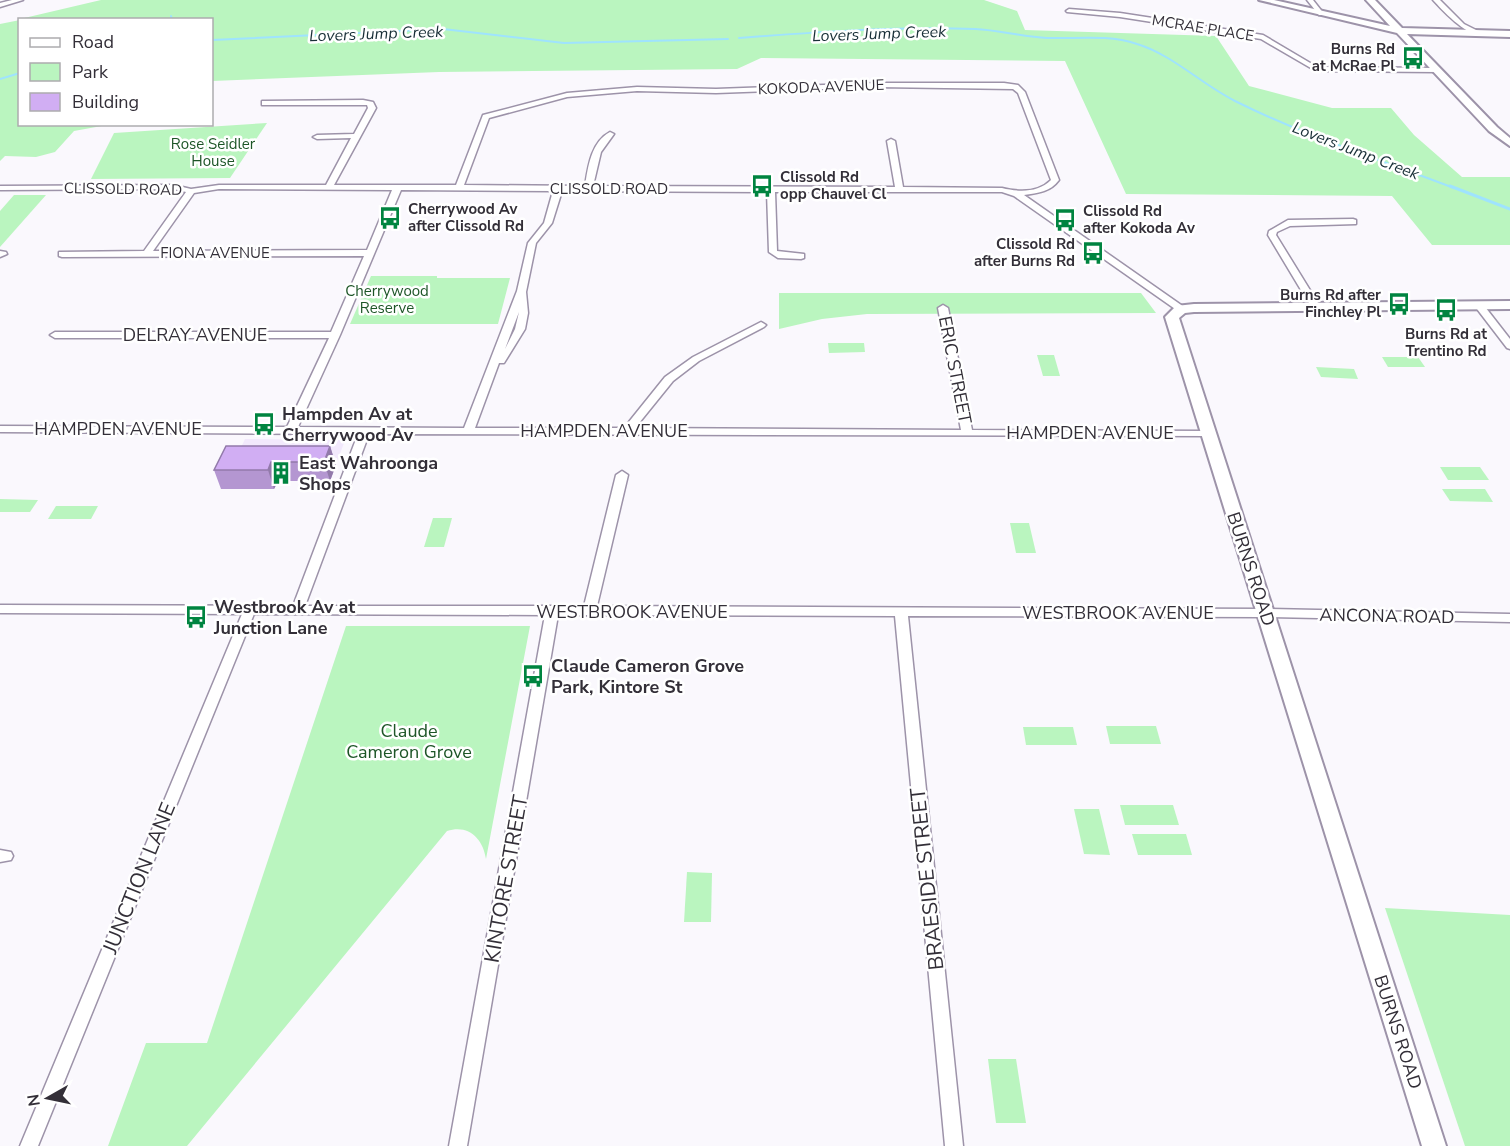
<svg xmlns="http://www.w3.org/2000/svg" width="1510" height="1146" viewBox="0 0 1510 1146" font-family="'Nunito Sans',sans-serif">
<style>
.built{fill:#f2e9fc}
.green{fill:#baf5bf}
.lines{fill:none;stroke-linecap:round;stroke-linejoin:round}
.stream-far1{stroke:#9fe3fe;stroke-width:2}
.stream{stroke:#9fe3fe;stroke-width:3}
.street-casing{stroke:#9d93a9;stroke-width:3}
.secondary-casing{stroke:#9d93a9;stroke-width:4}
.street{fill:#fff;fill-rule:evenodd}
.secondary{fill:#fff;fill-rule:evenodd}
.wall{fill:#b496d1}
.shaded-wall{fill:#927aaa}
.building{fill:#d1aef3;stroke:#927aaa;stroke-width:1.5}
.labels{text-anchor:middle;stroke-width:5;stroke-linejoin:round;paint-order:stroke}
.far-street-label{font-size:15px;fill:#332f38;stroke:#fff}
.far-poi-label{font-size:15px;font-weight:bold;fill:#332f38;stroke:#fff;text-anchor:end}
.far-park-label{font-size:15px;fill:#1d5527;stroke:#fff}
.far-water-label{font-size:16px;font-style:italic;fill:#192f37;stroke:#fff}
.street-label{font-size:18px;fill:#332f38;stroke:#fff}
.poi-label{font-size:18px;font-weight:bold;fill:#332f38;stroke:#fff;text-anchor:start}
.park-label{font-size:18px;fill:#1d5527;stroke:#fff}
.near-street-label{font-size:21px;fill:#332f38;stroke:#fff}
</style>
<rect width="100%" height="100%" fill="#faf8fd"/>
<path class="built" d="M 245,439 L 341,440 L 344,443 L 330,481 L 278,481 L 274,489 L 221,489 Z"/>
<g class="green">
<path d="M 101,0 L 984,0 L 1017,11 L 1025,30 L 1216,36 L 1249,86 L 1332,108 L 1391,108 L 1414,135 L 1462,177 L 1510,177 L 1510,245 L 1432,245 L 1392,196 L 1126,194 L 1065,61 L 761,58 L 737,69 L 439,72 L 212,81 L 212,20 L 20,19 Z"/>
<path d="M 20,20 L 20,124 L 107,125 L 74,131 L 55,152 L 36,157 L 5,156 L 0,161 L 0,24 Z"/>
<path d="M 267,123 L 230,178 L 91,179 L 114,133 Z"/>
<path d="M 14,195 L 46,195 L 0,247 L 0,211 Z"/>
<path d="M 371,276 L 437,276 L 437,278 L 510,278 L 498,324 L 350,324 Z"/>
<path d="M 779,293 L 1141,293 L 1156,313 L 867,314 L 822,319 L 779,329 Z"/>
<path d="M 828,343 L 864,343 L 865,352 L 829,353 Z"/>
<path d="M 1037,355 L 1054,355 L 1060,376 L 1043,376 Z"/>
<path d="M 1382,357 L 1418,357 L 1425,367 L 1388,367 Z"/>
<path d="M 1316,367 L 1354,369 L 1358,379 L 1321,377 Z"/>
<path d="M 1440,467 L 1480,467 L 1489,480 L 1448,480 Z"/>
<path d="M 1442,489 L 1485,489 L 1493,502 L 1450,501 Z"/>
<path d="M 0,499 L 38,500 L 30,512 L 0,512 Z"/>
<path d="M 56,506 L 98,506 L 91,519 L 48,519 Z"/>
<path d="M 433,518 L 452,518 L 444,547 L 424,547 Z"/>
<path d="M 1010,523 L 1029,523 L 1036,553 L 1016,553 Z"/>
<path d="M 346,626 L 530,626 L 486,859 C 483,839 469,824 447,831 L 187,1146 L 108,1146 L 146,1043 L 207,1043 Z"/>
<path d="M 1106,726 L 1156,726 L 1161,744 L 1110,744 Z"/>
<path d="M 1023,727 L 1073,727 L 1077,745 L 1026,745 Z"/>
<path d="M 1120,805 L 1173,805 L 1179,825 L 1125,825 Z"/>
<path d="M 1074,809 L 1099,809 L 1110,855 L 1084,854 Z"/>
<path d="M 1132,834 L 1186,834 L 1192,855 L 1138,855 Z"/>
<path d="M 687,872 L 712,873 L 711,922 L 684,922 Z"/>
<path d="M 1385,908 L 1510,915 L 1510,1146 L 1465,1146 Z"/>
<path d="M 988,1059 L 1016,1059 L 1026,1123 L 996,1123 Z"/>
</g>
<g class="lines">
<g class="stream-far1">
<path d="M 171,16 L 172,20"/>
<path d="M 739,38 C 817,32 896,26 975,29 C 999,30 1023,37 1047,38 C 1077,39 1107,34 1137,44 C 1173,55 1201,84 1235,101 C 1305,136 1381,160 1454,188"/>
<path d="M 212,40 L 443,29 L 564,43 L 728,39"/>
<path d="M 0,79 L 20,73"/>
</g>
<path class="stream" d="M 1450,186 L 1510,209"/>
<g class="street-casing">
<g id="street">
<path d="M 12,0 L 23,0 L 0,7 L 0,3 Z"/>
<path d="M 1307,0 L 1313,0 L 1324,14 L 1323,15 L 1319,15 Z"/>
<path d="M 1433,0 L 1440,0 L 1464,24 L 1484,34 C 1470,40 1443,11 1433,0 Z"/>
<path d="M 1069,9 L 1120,13 L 1263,35 L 1317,67 L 1437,68 L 1441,70 L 1437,72 L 1316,71 L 1261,39 L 1120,17 L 1067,12 L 1066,11 Z"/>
<path d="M 878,83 L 1004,83 L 1018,85 L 1025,92 L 1059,180 C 1050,192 1038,193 1024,195 L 1184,307 L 1184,311 L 1178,311 L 1014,196 L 1002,192 L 775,192 L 777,251 L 804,254 L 804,258 L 801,259 L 778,258 L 769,252 L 767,192 L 562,191 L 552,223 L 536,243 L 526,292 L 528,313 L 525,329 L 504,363 L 499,363 L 475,428 L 624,428 L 665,377 L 693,357 L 761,322 L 766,325 L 764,327 L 699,361 L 673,381 L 635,428 L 961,430 L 938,308 L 943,305 L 948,308 L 972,430 L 1208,431 L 1212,432 L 1213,434 L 1212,436 L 369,434 L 305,606 L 584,606 L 616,475 L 622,471 L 628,475 L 597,606 L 1264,609 L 1510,614 L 1510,622 L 1264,617 L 908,616 L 963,1146 L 945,1146 L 895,616 L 558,615 L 467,1146 L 449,1146 L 545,615 L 254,614 L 38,1146 L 20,1146 L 242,614 L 0,613 L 0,605 L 293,606 L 358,434 L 0,432 L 0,426 L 287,427 L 329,338 L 55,338 L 50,335 L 55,332 L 331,332 L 364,256 L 62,257 L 59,256 L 59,252 L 144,251 L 186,192 L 174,189 L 0,190 L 0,186 L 174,185 L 191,189 L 219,185 L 326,185 L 351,138 L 317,139 L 313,137 L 317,135 L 354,134 L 368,108 L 367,105 L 262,105 L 262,101 L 265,101 L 363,100 L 373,102 L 376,108 L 334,185 L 456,185 L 483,115 L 567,93 L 637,87 L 716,89 ZM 878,87 L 1013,89 L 1018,93 L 1051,180 C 1038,193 1018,192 1002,188 L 903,187 L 895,141 L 891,139 L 887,141 L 895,187 L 593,186 L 601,152 L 614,134 L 610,132 C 591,142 588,167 585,186 L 464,185 L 489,118 L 567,97 L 637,91 L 716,93 ZM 219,189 L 392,190 L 367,250 L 153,251 L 194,193 ZM 401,190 L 553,191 L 544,223 L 528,243 L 517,291 L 464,428 L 298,427 L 340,335 ZM 519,312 L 515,329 L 505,349 Z"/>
<path d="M 1353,219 L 1356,220 L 1356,224 L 1290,226 L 1277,232 L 1276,235 L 1321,308 L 1319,310 L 1313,310 L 1268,235 L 1269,231 L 1288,220 Z"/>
<path d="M 0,251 L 6,252 L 7,254 L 0,257 Z"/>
<path d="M 1479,302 L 1482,303 L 1510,339 L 1510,349 L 1507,348 L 1474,305 Z"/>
<path d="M 0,850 L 11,852 L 13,856 L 11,860 L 0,862 Z"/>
</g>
</g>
<g class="secondary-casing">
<g id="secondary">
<path d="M 1259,0 L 1274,0 L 1390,26 L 1366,0 L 1375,0 L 1402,28 L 1510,31 L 1510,37 L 1407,34 L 1497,127 L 1510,138 L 1510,146 L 1489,131 L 1397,33 Z"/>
<path d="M 1510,301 L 1510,309 L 1194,312 L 1185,313 L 1179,318 L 1446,1146 L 1422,1146 L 1165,317 L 1176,306 L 1194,304 Z"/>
</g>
</g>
<use href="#street" class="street"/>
<use href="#secondary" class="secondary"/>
</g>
<path class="wall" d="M 330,446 L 336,465 L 330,481 L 278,481 L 274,489 L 221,489 L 214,470 Z"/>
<g class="shaded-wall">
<path d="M 330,446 L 336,465 L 330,481 L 324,462 Z"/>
<path d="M 271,462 L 278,481 L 274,489 L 268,470 Z"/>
</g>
<path class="building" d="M 226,446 L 330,446 L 324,462 L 271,462 L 268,470 L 214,470 Z"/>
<defs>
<g id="bus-bare" transform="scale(1.8)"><path d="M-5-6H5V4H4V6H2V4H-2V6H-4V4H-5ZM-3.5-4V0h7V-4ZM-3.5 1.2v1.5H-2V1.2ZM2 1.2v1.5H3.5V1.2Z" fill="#008440" stroke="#fff" stroke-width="2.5" paint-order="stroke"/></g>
<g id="building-bare" transform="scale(1.8)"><path d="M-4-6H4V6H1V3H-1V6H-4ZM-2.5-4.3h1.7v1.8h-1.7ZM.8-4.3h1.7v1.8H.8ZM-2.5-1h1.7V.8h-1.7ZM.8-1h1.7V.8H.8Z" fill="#008440" stroke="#fff" stroke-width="2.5" paint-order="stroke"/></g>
</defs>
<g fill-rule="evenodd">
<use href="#bus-bare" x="1413" y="58"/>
<use href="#bus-bare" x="762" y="186"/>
<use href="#bus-bare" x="390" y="218"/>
<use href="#bus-bare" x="1065" y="220"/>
<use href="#bus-bare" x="1093" y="253"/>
<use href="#bus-bare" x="1399" y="304"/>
<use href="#bus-bare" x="1446" y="310"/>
<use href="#bus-bare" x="264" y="424"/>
<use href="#building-bare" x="281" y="473"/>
<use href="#bus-bare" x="196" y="617"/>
<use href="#bus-bare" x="533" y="676"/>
</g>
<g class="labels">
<g class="far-street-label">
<text transform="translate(1203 28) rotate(9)" y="5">MCRAE PLACE</text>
<text transform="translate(821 87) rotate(-2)" y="5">KOKODA AVENUE</text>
<text transform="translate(123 189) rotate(1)" y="5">CLISSOLD ROAD</text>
<text x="609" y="194">CLISSOLD ROAD</text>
<text x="215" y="258">FIONA AVENUE</text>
</g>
<g class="far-poi-label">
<text x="1395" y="54">Burns Rd<tspan x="1395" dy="17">at McRae Pl</tspan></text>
<text x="780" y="182" text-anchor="start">Clissold Rd<tspan x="780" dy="17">opp Chauvel Cl</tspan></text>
<text x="408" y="214" text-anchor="start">Cherrywood Av<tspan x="408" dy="17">after Clissold Rd</tspan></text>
<text x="1083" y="216" text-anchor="start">Clissold Rd<tspan x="1083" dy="17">after Kokoda Av</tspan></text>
<text x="1075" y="249">Clissold Rd<tspan x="1075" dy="17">after Burns Rd</tspan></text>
<text x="1381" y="300">Burns Rd after<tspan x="1381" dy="17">Finchley Pl</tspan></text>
<text x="1446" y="339" text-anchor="middle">Burns Rd at<tspan x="1446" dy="17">Trentino Rd</tspan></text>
</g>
<g class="far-park-label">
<text x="213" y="149">Rose Seidler<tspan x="213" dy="17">House</tspan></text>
<text x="387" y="296">Cherrywood<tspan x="387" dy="17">Reserve</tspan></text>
</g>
<g class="far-water-label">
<text transform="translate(376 33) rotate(-2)" y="6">Lovers Jump Creek</text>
<text transform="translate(879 33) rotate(-2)" y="6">Lovers Jump Creek</text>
<text transform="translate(1356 150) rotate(21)" y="6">Lovers Jump Creek</text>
</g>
<g class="street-label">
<text x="195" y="341">DELRAY AVENUE</text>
<text transform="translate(955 370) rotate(79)" y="6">ERIC STREET</text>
<text x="118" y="435">HAMPDEN AVENUE</text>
<text x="604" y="437">HAMPDEN AVENUE</text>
<text x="1090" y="439">HAMPDEN AVENUE</text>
<text transform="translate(1251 569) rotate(72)" y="6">BURNS ROAD</text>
<text x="632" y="618">WESTBROOK AVENUE</text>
<text x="1118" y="619">WESTBROOK AVENUE</text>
<text transform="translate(1387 616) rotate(1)" y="6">ANCONA ROAD</text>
<text transform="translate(1398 1032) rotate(72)" y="6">BURNS ROAD</text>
</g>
<g class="poi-label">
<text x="282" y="420">Hampden Av at<tspan x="282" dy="21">Cherrywood Av</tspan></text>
<text x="299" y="469">East Wahroonga<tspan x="299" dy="21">Shops</tspan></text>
<text x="214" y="613">Westbrook Av at<tspan x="214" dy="21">Junction Lane</tspan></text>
<text x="551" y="672">Claude Cameron Grove<tspan x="551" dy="21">Park, Kintore St</tspan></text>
</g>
<g class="park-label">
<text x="409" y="737">Claude<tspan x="409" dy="21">Cameron Grove</tspan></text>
</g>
<g class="near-street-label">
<text transform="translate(139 878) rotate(-68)" y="7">JUNCTION LANE</text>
<text transform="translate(506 879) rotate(-80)" y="7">KINTORE STREET</text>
<text transform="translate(927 879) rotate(-96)" y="7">BRAESIDE STREET</text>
</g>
</g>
<rect x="18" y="18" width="195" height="108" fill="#ffffff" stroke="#adacaf" stroke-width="1.5"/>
<rect x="30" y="38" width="30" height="9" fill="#ffffff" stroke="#adacaf" stroke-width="1.5"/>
<text x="72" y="48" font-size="18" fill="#332f38">Road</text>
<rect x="30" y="63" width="30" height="18" fill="#baf5bf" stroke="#adacaf" stroke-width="1.5"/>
<text x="72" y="78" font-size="18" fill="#332f38">Park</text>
<rect x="30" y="93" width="30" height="18" fill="#d1aef3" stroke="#adacaf" stroke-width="1.5"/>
<text x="72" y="108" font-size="18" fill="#332f38">Building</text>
<g transform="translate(48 1098) rotate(261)" stroke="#ffffff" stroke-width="4.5" paint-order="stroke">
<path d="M0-4.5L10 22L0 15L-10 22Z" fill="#332f38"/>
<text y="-9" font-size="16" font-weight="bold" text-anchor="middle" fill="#332f38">N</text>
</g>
</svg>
